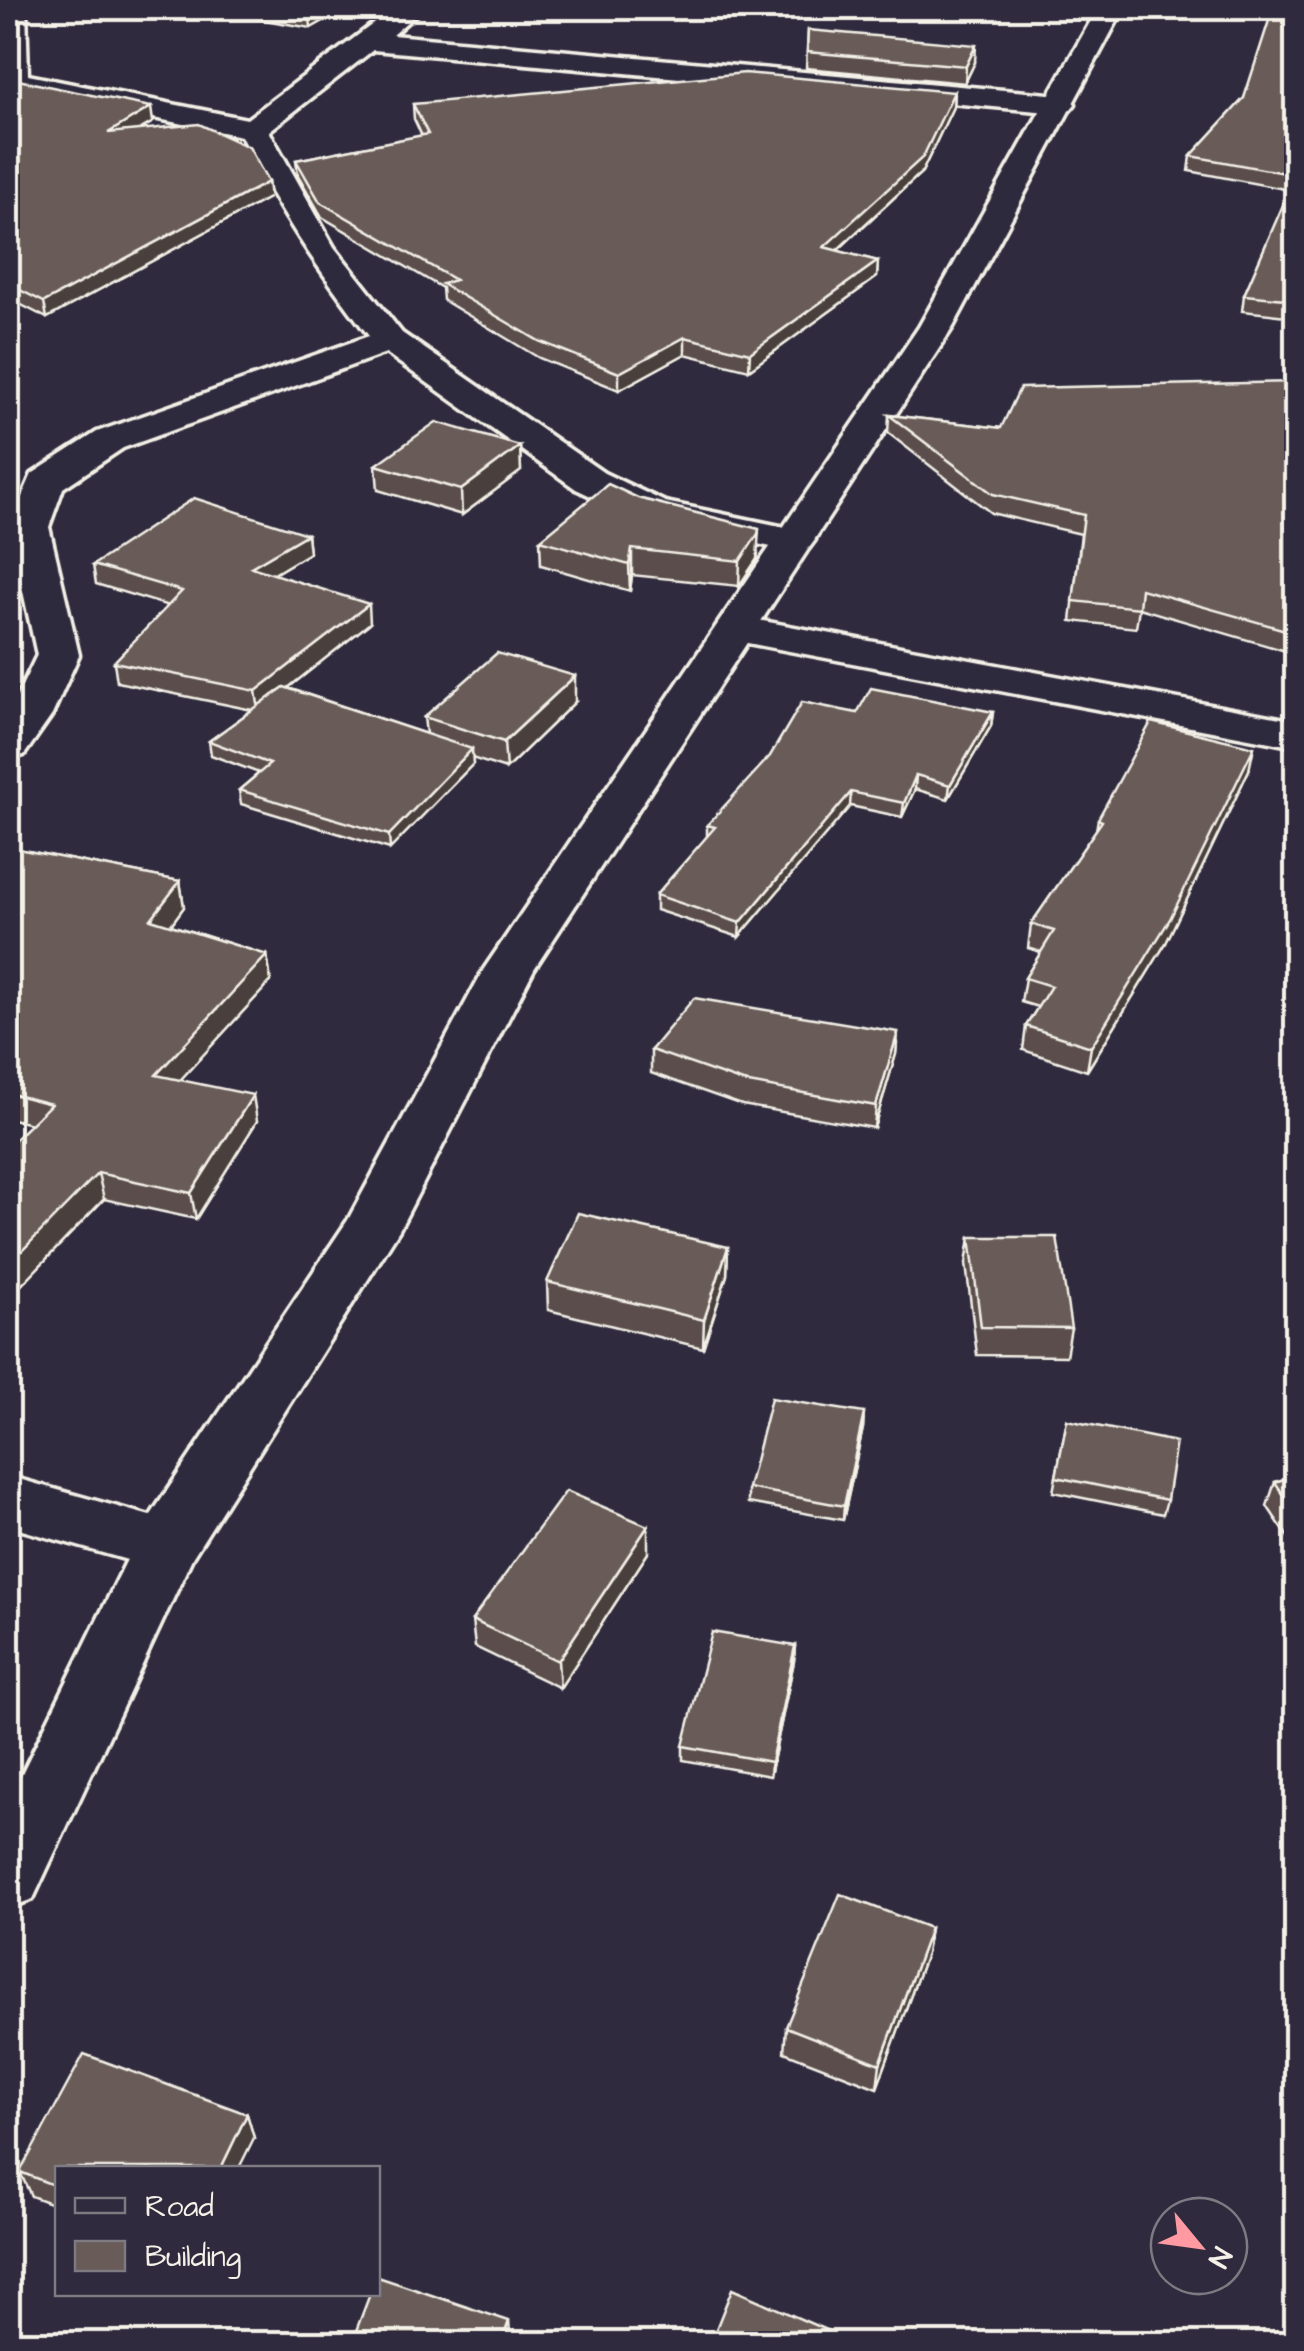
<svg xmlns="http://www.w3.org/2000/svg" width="1304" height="2351" viewBox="0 0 1304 2351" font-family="'Architects Daughter',sans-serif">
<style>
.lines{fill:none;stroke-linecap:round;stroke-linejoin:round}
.minor-casing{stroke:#f4f1e8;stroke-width:7}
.tertiary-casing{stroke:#f4f1e8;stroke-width:7}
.minor{fill:#2f2a3d;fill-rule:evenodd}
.tertiary{fill:#2f2a3d;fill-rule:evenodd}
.wall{fill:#5a4e4c;stroke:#f4f1e8;stroke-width:2.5}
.shaded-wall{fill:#4a403e;stroke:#f4f1e8;stroke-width:2.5}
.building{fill:#695b58;stroke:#f4f1e8;stroke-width:2.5}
</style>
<rect width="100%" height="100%" fill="#2f2a3d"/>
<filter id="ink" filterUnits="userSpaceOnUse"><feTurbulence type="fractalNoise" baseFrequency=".01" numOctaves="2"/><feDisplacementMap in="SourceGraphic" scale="20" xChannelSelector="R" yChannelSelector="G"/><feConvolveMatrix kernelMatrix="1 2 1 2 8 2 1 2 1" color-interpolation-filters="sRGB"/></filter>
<g filter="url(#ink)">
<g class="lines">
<g class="minor-casing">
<g id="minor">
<path d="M 8,8 L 26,8 L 28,75 L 247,119 L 394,8 L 423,8 L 392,35 L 1060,95 L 1070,98 L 1075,104 L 1070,110 L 1060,113 L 373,50 L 269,131 L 334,247 L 402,333 L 604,473 L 665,502 L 809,532 L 815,540 L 809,548 L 795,552 L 640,519 L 576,489 L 386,353 L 123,448 L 63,488 L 49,527 L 79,655 L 52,715 L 24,755 L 8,759 L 8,715 L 37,655 L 9,527 L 32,474 L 97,432 L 369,336 C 317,268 279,212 241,136 L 8,88 Z"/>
<path d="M 736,616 L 1296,721 L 1296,747 L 721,638 L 715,629 L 721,620 Z"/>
<path d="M 8,1476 L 189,1527 L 198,1545 L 189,1563 L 166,1571 L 8,1526 Z"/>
</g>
</g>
<g class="tertiary-casing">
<path id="tertiary" d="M 1098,8 L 1124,8 L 953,327 L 534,969 L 399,1230 L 192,1558 L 33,1899 L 8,1908 L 8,1802 L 143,1527 L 348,1220 L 484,969 L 919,327 Z"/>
</g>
<use href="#minor" class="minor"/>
<use href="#tertiary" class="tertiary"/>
</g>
<g class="wall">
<path d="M 194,8 L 346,8 L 311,28 Z"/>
<path d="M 1296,8 L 1296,317 L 1242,311 L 1244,295 L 1290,190 L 1189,171 L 1191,156 L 1244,98 Z"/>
<path d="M 808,30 L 975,62 L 965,83 L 806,68 Z"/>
<path d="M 8,78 L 153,122 L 140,130 L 268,182 L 270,197 L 47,318 L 8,298 Z"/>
<path d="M 954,92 L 953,107 L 922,172 L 837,251 L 878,261 L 877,277 L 749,370 L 685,354 L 619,390 L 539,358 L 443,300 L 442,288 L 322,217 L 298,175 L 296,160 L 422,136 L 414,119 L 413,104 Z"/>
<path d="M 1296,382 L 1296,654 L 1139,608 L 1136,628 L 1071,621 L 1081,534 L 991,513 L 888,433 L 889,415 L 1001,428 Z"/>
<path d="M 520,446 L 521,471 L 462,515 L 378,490 L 376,465 Z"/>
<path d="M 307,534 L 309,553 L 274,574 L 370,623 L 288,688 L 426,734 L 424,717 L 575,702 L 506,769 L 472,758 L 473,764 L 390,849 L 241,804 L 239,790 L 259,773 L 211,755 L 209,741 L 252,710 L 117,682 L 114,662 L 169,606 L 96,584 L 93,565 Z"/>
<path d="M 540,540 L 758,554 L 757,559 L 739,586 L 632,575 L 630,591 L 541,565 Z"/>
<path d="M 993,712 L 991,726 L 948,799 L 915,789 L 902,817 L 850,806 L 739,937 L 656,910 L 656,895 L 707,837 L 707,825 L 857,713 Z"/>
<path d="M 1249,770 L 1166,943 L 1087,1071 L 1023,1050 L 1026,1026 L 1038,1007 L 1021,1002 L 1025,978 L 1041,952 L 1028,948 L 1031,924 L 1096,830 L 1098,819 Z"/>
<path d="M 8,847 L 180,881 L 184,907 L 171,925 L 267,955 L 271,981 L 180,1080 L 257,1121 L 196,1219 L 104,1199 L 8,1299 L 8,1146 L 31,1124 L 8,1118 Z"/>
<path d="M 898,1032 L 896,1054 L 874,1128 L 742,1105 L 651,1073 L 651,1050 Z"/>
<path d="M 970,1237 L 1071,1328 L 1066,1356 L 977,1355 L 966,1264 Z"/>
<path d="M 728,1247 L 727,1275 L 703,1348 L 548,1310 L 547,1282 Z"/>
<path d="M 864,1413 L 863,1428 L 843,1520 L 748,1503 L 748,1488 Z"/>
<path d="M 1067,1420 L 1167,1500 L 1163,1514 L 1053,1492 Z"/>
<path d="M 1296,1475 L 1296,1549 L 1267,1506 L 1275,1482 Z"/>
<path d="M 648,1553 L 560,1688 L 475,1647 L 472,1620 Z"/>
<path d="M 795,1646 L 794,1661 L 770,1776 L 683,1760 L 683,1746 Z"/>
<path d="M 930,1928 L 926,1954 L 877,2088 L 784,2052 L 786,2027 Z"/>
<path d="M 247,2114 L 254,2138 L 58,2168 L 58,2206 L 31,2196 L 20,2172 Z"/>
</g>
<g class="shaded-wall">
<path d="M 327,8 L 346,8 L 311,28 L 310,17 Z"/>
<path d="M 976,45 L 975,62 L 965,83 L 966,66 Z"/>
<path d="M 954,92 L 953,107 L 922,172 L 823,263 L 824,247 Z"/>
<path d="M 151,107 L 153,122 L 110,147 L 108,133 Z"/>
<path d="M 268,182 L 270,197 L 47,318 L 44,302 Z"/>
<path d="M 878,261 L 877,277 L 749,370 L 750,353 Z"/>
<path d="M 685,337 L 685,354 L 619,390 L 619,373 Z"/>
<path d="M 520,446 L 521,471 L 462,515 L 461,490 Z"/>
<path d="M 759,529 L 757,559 L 739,586 L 740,561 Z"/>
<path d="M 307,534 L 309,553 L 254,586 L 251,567 Z"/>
<path d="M 632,549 L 632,575 L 630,591 L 629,565 Z"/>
<path d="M 369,604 L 370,623 L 259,711 L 256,691 Z"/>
<path d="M 575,676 L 575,702 L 506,769 L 504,742 Z"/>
<path d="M 993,712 L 991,726 L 948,799 L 950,785 Z"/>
<path d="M 1254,747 L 1249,770 L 1166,943 L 1087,1071 L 1091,1047 Z"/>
<path d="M 472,749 L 473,764 L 390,849 L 389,835 Z"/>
<path d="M 916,775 L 915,789 L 902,817 L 904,803 Z"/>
<path d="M 851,792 L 850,806 L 739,937 L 740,923 Z"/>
<path d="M 180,881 L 184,907 L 156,945 L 151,919 Z"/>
<path d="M 267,955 L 271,981 L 161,1101 L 156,1075 Z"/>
<path d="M 898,1032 L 896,1054 L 874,1128 L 876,1106 Z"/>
<path d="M 253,1095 L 257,1121 L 196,1219 L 191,1193 Z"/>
<path d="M 98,1173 L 104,1199 L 8,1299 L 8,1265 Z"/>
<path d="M 728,1247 L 727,1275 L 703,1348 L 704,1320 Z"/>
<path d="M 864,1413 L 863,1428 L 843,1520 L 844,1506 Z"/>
<path d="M 648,1526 L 648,1553 L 560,1688 L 558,1661 Z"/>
<path d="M 795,1646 L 794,1661 L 770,1776 L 771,1762 Z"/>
<path d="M 930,1928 L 926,1954 L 877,2088 L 880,2064 Z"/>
<path d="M 247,2114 L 254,2138 L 239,2168 L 221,2168 Z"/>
<path d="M 509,2321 L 511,2343 L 501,2344 Z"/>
</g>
<g class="building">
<path d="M 255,8 L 327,8 L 310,17 Z"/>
<path d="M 1273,8 L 1296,8 L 1296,300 L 1244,295 L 1296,175 L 1191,156 L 1244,98 Z"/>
<path d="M 808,30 L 976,45 L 966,66 L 807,52 Z"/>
<path d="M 745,73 L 954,92 L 923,157 L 824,247 L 878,261 L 750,353 L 685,337 L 619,373 L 539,341 L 442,284 L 455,280 L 320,202 L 296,160 L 428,134 L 413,104 Z"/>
<path d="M 8,78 L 151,107 L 108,133 L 199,124 L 249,147 L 268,182 L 44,302 L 8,284 Z"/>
<path d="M 1296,382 L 1296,633 L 1141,589 L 1139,608 L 1073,601 L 1084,515 L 993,494 L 889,415 L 1001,428 L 1020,388 Z"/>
<path d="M 436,422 L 520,446 L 461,490 L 376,465 Z"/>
<path d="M 608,484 L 638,498 L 759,529 L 758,534 L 740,561 L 632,549 L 629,565 L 540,540 Z"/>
<path d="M 194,498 L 307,534 L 251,567 L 369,604 L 256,691 L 114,662 L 182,591 L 93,565 Z"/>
<path d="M 497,653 L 575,676 L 504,742 L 424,717 Z"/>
<path d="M 284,687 L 472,749 L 389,835 L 239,790 L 270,764 L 209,741 Z"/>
<path d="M 871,688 L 993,712 L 950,785 L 916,775 L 904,803 L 851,792 L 740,923 L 656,895 L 715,827 L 707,825 L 770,756 L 802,702 L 857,713 Z"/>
<path d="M 1151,722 L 1254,747 L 1170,919 L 1091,1047 L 1026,1026 L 1051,986 L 1025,978 L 1054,931 L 1031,924 L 1102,821 L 1098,819 Z"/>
<path d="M 8,847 L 180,881 L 151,919 L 267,955 L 156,1075 L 253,1095 L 191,1193 L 98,1173 L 8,1265 L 8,1146 L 51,1104 L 8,1093 Z"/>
<path d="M 694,998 L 898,1032 L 876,1106 L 743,1082 L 651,1050 Z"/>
<path d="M 578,1213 L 728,1247 L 704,1320 L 547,1282 Z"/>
<path d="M 970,1237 L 1057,1237 L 1071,1328 L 981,1327 Z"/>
<path d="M 771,1398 L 864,1413 L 844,1506 L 748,1488 Z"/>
<path d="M 1067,1420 L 1176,1442 L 1167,1500 L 1056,1477 Z"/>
<path d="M 1296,1475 L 1296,1513 L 1275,1482 Z"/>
<path d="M 566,1491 L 648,1526 L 558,1661 L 472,1620 Z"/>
<path d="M 712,1632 L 795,1646 L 771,1762 L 683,1746 Z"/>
<path d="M 840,1894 L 930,1928 L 880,2064 L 786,2027 Z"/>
<path d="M 84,2054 L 247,2114 L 221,2168 L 58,2168 L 58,2187 L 20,2172 Z"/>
<path d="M 378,2277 L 509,2321 L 501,2344 L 351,2344 L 370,2294 L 378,2294 Z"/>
<path d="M 732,2289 L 856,2343 L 855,2344 L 710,2344 Z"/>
</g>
</g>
<rect width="1304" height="2351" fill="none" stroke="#2f2a3d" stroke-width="40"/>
<rect x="20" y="20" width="1264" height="2311" fill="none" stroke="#f4f1e8" stroke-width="4" filter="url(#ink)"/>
<rect x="55" y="2166" width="325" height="130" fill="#2f2a3d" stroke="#7e7a81" stroke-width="2.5"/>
<rect x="75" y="2198" width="50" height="15" fill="#2f2a3d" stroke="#7e7a81" stroke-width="2.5"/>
<text x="145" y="2216" font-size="30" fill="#f4f1e8">Road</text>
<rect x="75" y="2241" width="50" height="30" fill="#695b58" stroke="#7e7a81" stroke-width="2.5"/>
<text x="145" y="2266" font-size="30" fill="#f4f1e8">Building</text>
<g transform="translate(1199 2246) rotate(119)"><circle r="48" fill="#2f2a3d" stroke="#7e7a81" stroke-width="2.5"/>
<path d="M0-8L18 38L0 25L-18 38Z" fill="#ff9aa2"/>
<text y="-15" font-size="28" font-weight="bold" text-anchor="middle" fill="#f4f1e8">N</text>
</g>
</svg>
